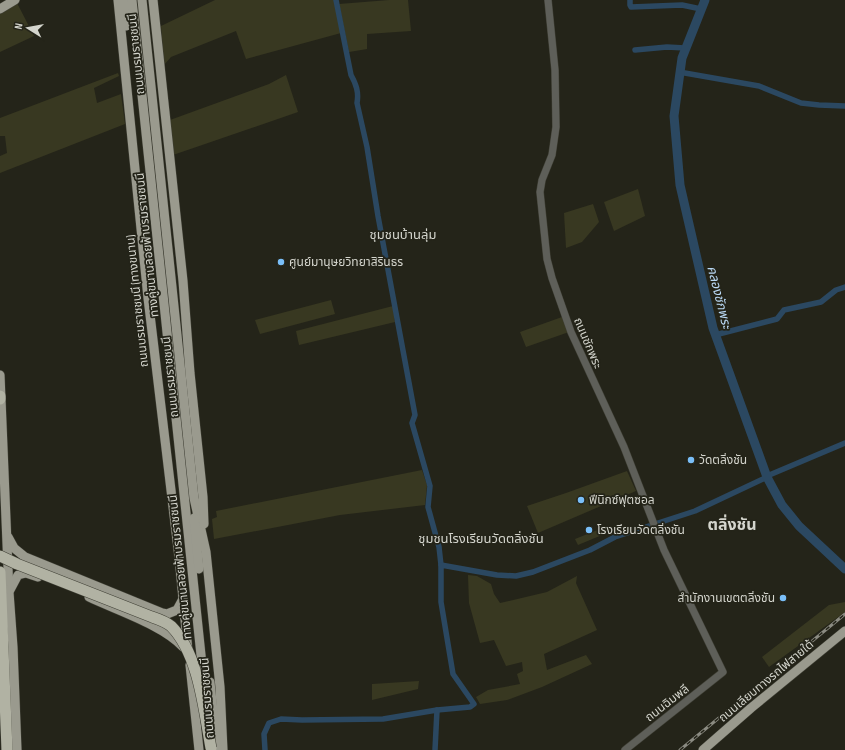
<svg xmlns="http://www.w3.org/2000/svg" width="845" height="750" viewBox="0 0 845 750" font-family="'Sofia Sans Condensed','Noto Sans Thai',sans-serif">
<style>
.green{fill:#383821}
.lines{fill:none;stroke-linecap:round;stroke-linejoin:round}
.canal{stroke:#2b4861;stroke-width:5.5}
.river{stroke:#2b4861;stroke-width:9}
.minor-casing{stroke:#404036;stroke-width:8}
.major-casing{stroke:#404036;stroke-width:10}
.highway-casing{stroke:#404036;stroke-width:12}
.minor{stroke:#5e5f59;stroke-width:7}
.major{stroke:#9a9a8e;stroke-width:9}
.highway{stroke:#b1b2a3;stroke-width:11}
.rail-casing{stroke:#8b8b82;stroke-width:3}
.rail{stroke:#242419;stroke-width:1.5;stroke-dasharray:4.5;stroke-linecap:butt}
.highway-bridge-casing{stroke:#404036;stroke-width:12;stroke-linecap:butt}
.highway-bridge{stroke:#b1b2a3;stroke-width:11}
.poi-dot{fill:#7abff8;stroke:#242419;stroke-width:1.5}
.labels{text-anchor:middle;stroke-width:3.5;stroke-linejoin:round;paint-order:stroke}
.street-label{font-size:12px;fill:#d4d5cd;stroke:#242419}
.poi-label{font-size:12px;fill:#d4d5cd;stroke:#242419;text-anchor:start}
.neighbourhood-label{font-size:13px;fill:#d4d5cd;stroke:#242419}
.water-label{font-size:13px;font-style:italic;fill:#bad9f5;stroke:#242419}
.district-label{font-size:16px;font-weight:bold;fill:#d4d5cd;stroke:#242419}
</style>
<rect width="100%" height="100%" fill="#242419"/>
<g class="green">
<path d="M 215,0 L 334,0 L 341,33 L 246,59 L 236,31 L 171,57 L 164,65 L 161,26 Z"/>
<path d="M 371,0 L 408,0 L 411,31 L 367,34 L 367,49 L 349,52 L 339,4 L 389,0 Z"/>
<path d="M 17,3 L 34,36 L 0,52 L 0,12 Z"/>
<path d="M 118,73 L 119,76 L 94,88 L 97,103 L 121,94 L 125,124 L 0,173 L 0,156 L 7,153 L 5,136 L 0,136 L 0,118 Z"/>
<path d="M 286,75 L 298,112 L 173,155 L 170,120 L 269,84 Z"/>
<path d="M 638,189 L 645,216 L 614,231 L 604,202 Z"/>
<path d="M 593,204 L 599,222 L 582,242 L 566,248 L 564,213 Z"/>
<path d="M 331,300 L 335,314 L 260,334 L 255,320 Z"/>
<path d="M 393,306 L 395,322 L 299,345 L 296,331 Z"/>
<path d="M 562,317 L 569,332 L 526,347 L 520,332 Z"/>
<path d="M 422,470 L 427,485 L 425,505 L 340,515 L 214,539 L 212,519 L 217,517 L 216,511 Z"/>
<path d="M 627,471 L 636,491 L 538,533 L 527,506 L 566,493 Z"/>
<path d="M 600,529 L 602,535 L 578,545 L 575,539 Z"/>
<path d="M 468,575 L 477,576 L 491,584 L 494,594 L 500,603 L 547,592 L 577,576 L 576,583 L 597,630 L 544,654 L 547,670 L 586,655 L 592,664 L 542,687 L 507,700 L 480,704 L 476,697 L 488,690 L 520,684 L 517,674 L 523,671 L 522,662 L 506,666 L 494,640 L 480,643 L 469,603 Z"/>
<path d="M 845,602 L 845,612 L 769,667 L 762,657 L 829,605 Z"/>
<path d="M 419,681 L 418,689 L 372,700 L 372,684 Z"/>
</g>
<g class="lines">
<g class="canal">
<path d="M 336,0 L 351,75 C 356,84 359,92 357,103 L 367,147 L 378,216 L 415,415 L 412,423 L 430,486 L 428,507 L 439,547 L 441,565"/>
<path d="M 630,0 L 630,5 L 631,7 L 682,5 L 701,9"/>
<path d="M 635,50 L 667,47 L 685,48"/>
<path d="M 679,72 L 759,86 L 801,103 L 819,105 L 845,106"/>
<path d="M 715,335 L 777,319 L 784,310 L 821,302 L 836,290 L 845,287"/>
<path d="M 767,476 L 845,443"/>
<path d="M 265,750 L 264,734 L 269,723 L 281,719 L 302,720 L 383,719 L 437,710 L 470,707 L 474,704 L 453,674 L 441,602 L 441,565 L 497,575 L 516,576 L 533,572 L 590,550 L 615,537 L 695,511 L 767,477"/>
<path d="M 435,750 L 437,710"/>
</g>
<path class="river" d="M 705,0 L 682,58 L 674,116 L 680,185 L 713,328 L 767,477 L 782,505 L 799,526 L 845,569"/>
<g class="minor-casing">
<path id="minor" d="M 548,0 L 555,70 L 556,127 L 552,155 L 542,180 L 540,192 L 547,259 L 552,278 L 571,332 L 624,447 L 664,550 L 723,672 L 625,750"/>
</g>
<g class="major-casing">
<g id="major">
<path d="M 118,0 L 148,298 L 179,557 L 188,651"/>
<path d="M 126,0 L 126,26"/>
<path d="M 132,0 L 205,693"/>
<path d="M 142,0 L 194,498 L 206,552 L 220,687 L 223,750"/>
<path d="M 153,0 L 183,281 L 190,373 L 203,497 L 204,524"/>
<path d="M 0,9 L 15,0"/>
<path d="M 0,375 L 9,592 L 13,647 L 17,750"/>
<path d="M 194,518 L 199,569"/>
<path d="M 8,537 L 14,548 L 25,557 L 162,613 L 167,614 L 177,610 L 183,599"/>
<path d="M 10,590 L 18,575 L 26,573 L 38,577"/>
<path d="M 89,597 C 116,610 163,625 183,647"/>
<path d="M 190,665 L 199,750"/>
<path d="M 210,682 L 217,750"/>
<path d="M 703,750 L 751,708 L 845,631"/>
</g>
</g>
<g class="highway-casing">
<g id="highway">
<path d="M 0,396 L 0,399"/>
<path d="M 0,572 L 7,750"/>
</g>
</g>
<use href="#minor" class="minor"/>
<use href="#major" class="major"/>
<use href="#highway" class="highway"/>
<g class="rail-casing">
<path id="rail" d="M 680,750 L 845,614"/>
</g>
<use href="#rail" class="rail"/>
<g class="highway-bridge-casing">
<path id="highway-bridge" d="M 0,556 L 17,564 L 152,617 C 158,619 166,622 171,626 C 199,654 204,711 211,748"/>
</g>
<use href="#highway-bridge" class="highway-bridge"/>
</g>
<g class="poi-dot">
<circle cx="281" cy="262" r="4"/>
<circle cx="691" cy="460" r="4"/>
<circle cx="581" cy="500" r="4"/>
<circle cx="589" cy="530" r="4"/>
<circle cx="783" cy="598" r="4"/>
</g>
<g class="labels">
<g class="street-label">
<text transform="translate(136 54) rotate(-96)" y="4">ถนนบรมราชชนนี</text>
<text transform="translate(147 245) rotate(-96)" y="4">ทางคู่ขนานลอยฟ้าบรมราชชนนี</text>
<text transform="translate(137 301) rotate(-96)" y="4">ถนนบรมราชชนนี (ทางขนาน)</text>
<text transform="translate(588 343) rotate(67)" y="4">ถนนชักพระ</text>
<text transform="translate(170 377) rotate(-96)" y="4">ถนนบรมราชชนนี</text>
<text transform="translate(180 567) rotate(-96)" y="4">ทางคู่ขนานลอยฟ้าบรมราชชนนี</text>
<text transform="translate(766 681) rotate(-40)" y="4">ถนนเลียบทางรถไฟสายใต้</text>
<text transform="translate(207 698) rotate(-94)" y="4">ถนนบรมราชชนนี</text>
<text transform="translate(667 703) rotate(-38)" y="4">ถนนฉิมพลี</text>
</g>
<g class="poi-label">
<text x="289" y="266">ศูนย์มานุษยวิทยาสิรินธร</text>
<text x="699" y="464">วัดตลิ่งชัน</text>
<text x="589" y="504">ฟีนิกซ์ฟุตซอล</text>
<text x="597" y="534">โรงเรียนวัดตลิ่งชัน</text>
<text x="775" y="602" text-anchor="end">สำนักงานเขตตลิ่งชัน</text>
</g>
<g class="neighbourhood-label">
<text x="403" y="239">ชุมชนบ้านลุ่ม</text>
<text x="481" y="543">ชุมชนโรงเรียนวัดตลิ่งชัน</text>
</g>
<g class="water-label">
<text transform="translate(720 297) rotate(76)" y="5">คลองชักพระ</text>
</g>
<g class="district-label">
<text x="732" y="530">ตลิ่งชัน</text>
</g>
</g>
<g transform="translate(28 28) rotate(281)" stroke="#242419" stroke-width="3" paint-order="stroke">
<path d="M0-3L7 15L0 10L-7 15Z" fill="#d4d5cd"/>
<text y="-6" font-size="11" font-weight="bold" text-anchor="middle" fill="#d4d5cd">N</text>
</g>
</svg>
